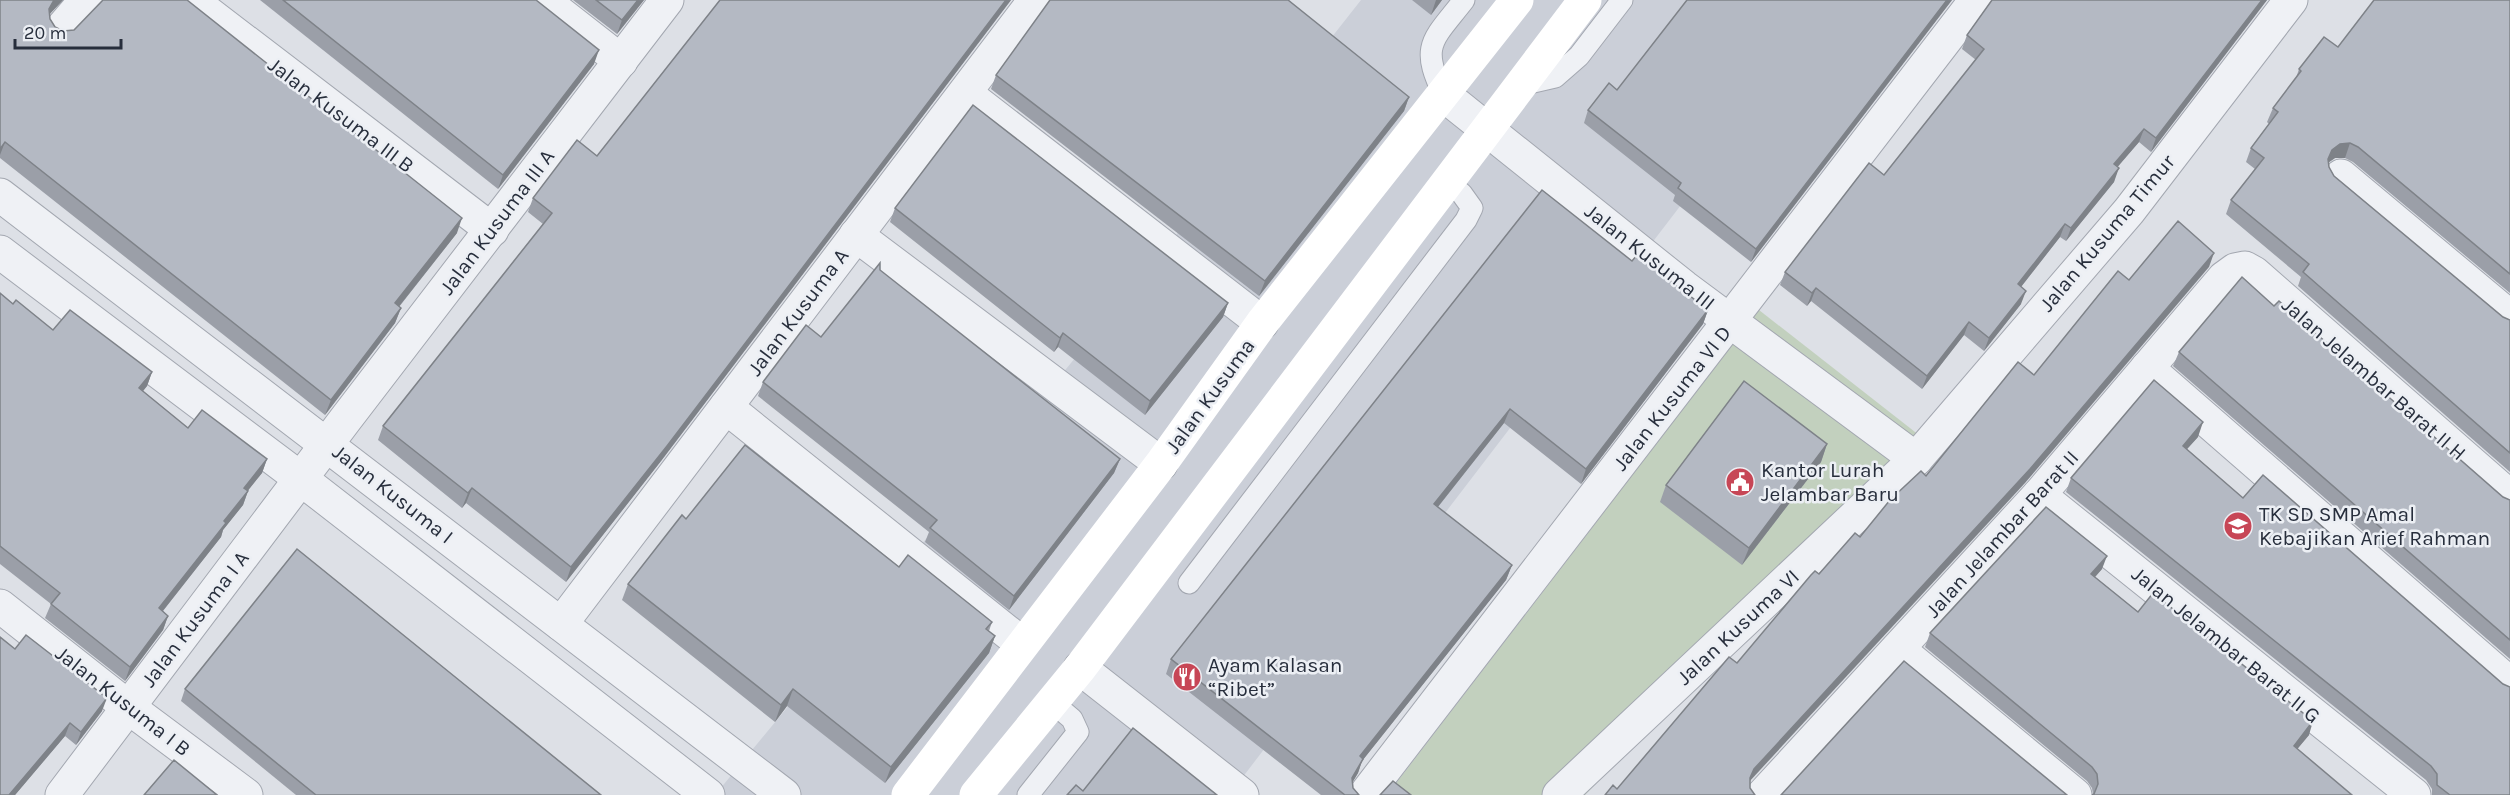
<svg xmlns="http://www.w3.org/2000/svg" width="2510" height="795" viewBox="0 0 2510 795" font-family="Karla,sans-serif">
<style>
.built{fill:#cbcfd8}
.green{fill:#c2d0be}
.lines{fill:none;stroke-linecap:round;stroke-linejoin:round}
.lane-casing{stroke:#a3a7b0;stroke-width:23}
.street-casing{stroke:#a3a7b0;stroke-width:35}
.lane{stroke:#eff1f5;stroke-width:21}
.street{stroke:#eff1f5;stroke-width:33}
.secondary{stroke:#fff;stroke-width:33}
.wall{fill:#9b9fa8}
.shaded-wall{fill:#7e8288}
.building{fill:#b4b9c3;stroke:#7e8288;stroke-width:1.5}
.labels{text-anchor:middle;stroke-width:5;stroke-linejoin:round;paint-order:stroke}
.street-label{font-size:21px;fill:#272e3c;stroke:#eceff4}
.poi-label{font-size:21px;fill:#272e3c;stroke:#eceff4;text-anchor:start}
</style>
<rect width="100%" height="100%" fill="#dde0e6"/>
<path class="built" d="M 1361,0 L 1838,0 L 1229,795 L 715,795 L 1169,244 Z"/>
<path class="green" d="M 1759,310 L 1924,439 L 1585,795 L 1387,795 Z"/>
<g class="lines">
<g class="lane-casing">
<g id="lane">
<path d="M 1521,85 L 1555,77 L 1579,56 L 1622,0"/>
<path d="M 1444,95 C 1419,45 1433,40 1464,0"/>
<path d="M 1189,583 L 1466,220 L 1472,208 L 1462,194 L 1448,182"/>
<path d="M 1028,795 L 1078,732 L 1072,719 L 1052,702"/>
</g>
</g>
<g class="street-casing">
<g id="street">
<path d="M 191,0 L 492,230"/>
<path d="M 543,0 L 621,61"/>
<path d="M 62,28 L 86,0"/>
<path d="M 965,93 L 1262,323"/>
<path d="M 1444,95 L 1684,287 L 1916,459"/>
<path d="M 2341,176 L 2510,317"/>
<path d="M 0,195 L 784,795"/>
<path d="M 856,235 L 1161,464"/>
<path d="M 0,252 L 301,479 L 708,795"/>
<path d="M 2147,368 L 2510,684"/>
<path d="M 726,407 L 1021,643"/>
<path d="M 2039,495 L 2414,795"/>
<path d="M 0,606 L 128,707 L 246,795"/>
<path d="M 561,624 L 1035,0"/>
<path d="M 1898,649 L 2075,795"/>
<path d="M 1080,668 L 1242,795"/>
<path d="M 62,795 L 345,420 L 667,0"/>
<path d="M 1365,795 L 1976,0"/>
<path d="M 1559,795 L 1916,459 L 2129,211 L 2291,0"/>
<path d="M 1763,795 L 2039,495 L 2224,278 L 2235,270 L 2245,268 L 2254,273 L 2510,497"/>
</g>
</g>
<use href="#lane" class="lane"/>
<use href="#street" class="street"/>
<g class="secondary">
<path d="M 908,795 L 1161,464 L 1262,323 L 1517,0"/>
<path d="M 976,795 L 1080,668 L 1585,0"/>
</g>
</g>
<g class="wall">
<path d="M 0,0 L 63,0 L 49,14 L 50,19 L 55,27 L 457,233 L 399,307 L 401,308 L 395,323 L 325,415 L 0,158 Z"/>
<path d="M 260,0 L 536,0 L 594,64 L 498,189 Z"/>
<path d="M 573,0 L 644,0 L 617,34 Z"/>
<path d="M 720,0 L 1011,0 L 661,461 L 566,582 L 466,503 L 462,508 L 378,440 L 383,426 L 543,224 L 528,212 L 533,198 L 597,156 Z"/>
<path d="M 1412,0 L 1442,0 L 1431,15 Z"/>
<path d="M 1952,0 L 1751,262 L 1673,201 L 1675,195 L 1584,123 L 1588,110 L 1617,90 Z"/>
<path d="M 1992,0 L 2267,0 L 2151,152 L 2139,142 L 2117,167 L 2114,182 L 2066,241 L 2060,237 L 2021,287 L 2021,304 L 1984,351 L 1964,335 L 1922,389 L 1811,301 L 1807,306 L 1780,285 L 1785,272 L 1884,175 L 1976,60 L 1962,49 L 1967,35 Z"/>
<path d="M 2510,0 L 2510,293 L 2353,162 L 2345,158 L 2335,158 L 2328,163 L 2329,167 L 2334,176 L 2503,317 L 2510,320 L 2510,472 L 2298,286 L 2301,277 L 2226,214 L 2231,200 L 2255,169 L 2246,162 L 2251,148 L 2269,124 L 2267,122 L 2273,108 L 2296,78 L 2299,69 Z"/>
<path d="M 996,75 L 1409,97 L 1404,111 L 1259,296 L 991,89 Z"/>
<path d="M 895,208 L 1228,303 L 1223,317 L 1145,415 L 1058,347 L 1054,352 L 890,222 Z"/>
<path d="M 1632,261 L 1708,310 L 1703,324 L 1581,484 L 1504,423 L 1438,507 L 1512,565 L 1506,580 L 1362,761 L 1358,773 L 1352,783 L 1353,788 L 1359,795 L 1321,795 L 1166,674 L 1171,659 Z"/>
<path d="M 0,293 L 13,304 L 53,330 L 152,372 L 147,386 L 143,391 L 188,428 L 267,459 L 262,473 L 247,491 L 248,491 L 243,505 L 223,530 L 221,537 L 163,611 L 168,616 L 163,630 L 125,681 L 45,618 L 51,604 L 0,564 Z"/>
<path d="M 2274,306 L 2503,497 L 2510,500 L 2510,659 L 2173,366 L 2179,352 Z"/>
<path d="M 821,337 L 1120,459 L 1114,473 L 1009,610 L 925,542 L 929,532 L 758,396 L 763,382 Z"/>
<path d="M 2198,437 L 2187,449 L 2243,498 L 2503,684 L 2510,795 L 2432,795 L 2432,789 L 2426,780 L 2066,492 L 2071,478 Z"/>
<path d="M 1827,444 L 1821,462 L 1742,565 L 1660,502 L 1666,485 Z"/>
<path d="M 686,519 L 899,567 L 992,622 L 989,631 L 995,636 L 989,653 L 885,783 L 787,706 L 775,722 L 622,600 L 628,584 Z"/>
<path d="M 2102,569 L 2095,577 L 2138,612 L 2309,735 L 2297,749 L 2093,794 L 2092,788 L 2087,781 L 1925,647 L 1930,633 Z"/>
<path d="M 15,649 L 102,711 L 76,745 L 65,736 L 15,795 L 0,795 Z"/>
<path d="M 185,689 L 601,795 L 296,795 L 181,701 Z"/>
</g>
<g class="shaded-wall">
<path d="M 54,0 L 63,0 L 48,16 L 49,9 Z"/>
<path d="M 638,0 L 644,0 L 617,34 L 622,20 Z"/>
<path d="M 1006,0 L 1011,0 L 661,461 L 566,582 L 571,567 Z"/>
<path d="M 1436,0 L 1442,0 L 1431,15 Z"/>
<path d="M 1947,0 L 1952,0 L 1751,262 L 1756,249 Z"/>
<path d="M 2262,0 L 2267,0 L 2151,152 L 2156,138 Z"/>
<path d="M 599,50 L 594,64 L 498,189 L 503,175 Z"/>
<path d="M 1409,97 L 1404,111 L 1259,296 L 1265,281 Z"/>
<path d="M 2144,129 L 2139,142 L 2109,177 L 2114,164 Z"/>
<path d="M 5,142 L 0,155 L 0,149 Z"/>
<path d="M 2350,143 L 2345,158 L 2335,158 L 2326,164 L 2332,150 L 2340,144 Z"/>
<path d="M 2119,168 L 2114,182 L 2066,241 L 2071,228 Z"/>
<path d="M 462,218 L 457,233 L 389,319 L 395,303 Z"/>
<path d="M 2065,224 L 2060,237 L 2013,297 L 2018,284 Z"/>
<path d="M 2214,253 L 2209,267 L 2025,483 L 1749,782 L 1750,778 L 1754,769 Z"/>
<path d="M 1816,288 L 1811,301 L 1807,306 L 1812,293 Z"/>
<path d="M 2026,291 L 2021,304 L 1984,351 L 1989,338 Z"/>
<path d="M 1228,303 L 1223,317 L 1145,415 L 1150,401 Z"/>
<path d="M 401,308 L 395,323 L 325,415 L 331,400 Z"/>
<path d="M 1708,310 L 1703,324 L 1581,484 L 1586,469 Z"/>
<path d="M 1969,322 L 1964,335 L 1922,389 L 1927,376 Z"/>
<path d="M 1063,333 L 1058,347 L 1054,352 L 1060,338 Z"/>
<path d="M 152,372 L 147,386 L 134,402 L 139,388 Z"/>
<path d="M 1510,409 L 1504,423 L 1429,518 L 1434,504 Z"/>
<path d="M 2203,422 L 2198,437 L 2177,460 L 2183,446 Z"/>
<path d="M 1827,444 L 1821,462 L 1742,565 L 1749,548 Z"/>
<path d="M 267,459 L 262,473 L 239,502 L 244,488 Z"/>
<path d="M 1120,459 L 1114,473 L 1009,610 L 1014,596 Z"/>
<path d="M 472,488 L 466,503 L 462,508 L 468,493 Z"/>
<path d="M 248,491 L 243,505 L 223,530 L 221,537 L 154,622 L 159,608 L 224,521 Z"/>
<path d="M 2107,556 L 2102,569 L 2086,587 L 2091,574 Z"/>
<path d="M 1512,565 L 1506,580 L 1362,761 L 1358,773 L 1346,793 L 1360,756 Z"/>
<path d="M 168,616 L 163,630 L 125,681 L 130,667 Z"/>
<path d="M 995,636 L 989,653 L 885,783 L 891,767 Z"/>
<path d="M 793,689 L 787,706 L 775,722 L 781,705 Z"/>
<path d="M 107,698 L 102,711 L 76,745 L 81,732 Z"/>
<path d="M 2313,721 L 2309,735 L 2289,759 L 2294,746 Z"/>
<path d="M 70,723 L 65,736 L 15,795 L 9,795 Z"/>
</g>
<g class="building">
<path d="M 0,0 L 54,0 L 49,9 L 50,19 L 55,27 L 63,31 L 74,30 L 103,0 L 187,0 L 462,218 L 395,303 L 401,308 L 331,400 L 5,142 L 0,149 Z"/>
<path d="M 283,0 L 536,0 L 599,50 L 503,175 Z"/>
<path d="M 596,0 L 638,0 L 622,20 Z"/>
<path d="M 720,0 L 1006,0 L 667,446 L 571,567 L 472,488 L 468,493 L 383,426 L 552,213 L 533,198 L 577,140 L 597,156 Z"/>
<path d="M 1050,0 L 1288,0 L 1409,97 L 1265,281 L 996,75 Z"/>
<path d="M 1687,0 L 1947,0 L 1756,249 L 1678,188 L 1681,183 L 1588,110 L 1609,83 L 1617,90 Z"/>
<path d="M 1992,0 L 2262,0 L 2156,138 L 2144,129 L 2114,164 L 2119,168 L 2071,228 L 2065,224 L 2018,284 L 2026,291 L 1989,338 L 1969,322 L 1927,376 L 1816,288 L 1812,293 L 1785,272 L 1869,163 L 1884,175 L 1984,49 L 1967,35 Z"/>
<path d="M 2374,0 L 2510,0 L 2510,274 L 2358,147 L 2350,143 L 2340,144 L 2332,150 L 2328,159 L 2329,167 L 2334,176 L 2503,317 L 2510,320 L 2510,453 L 2303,272 L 2309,264 L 2231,200 L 2264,158 L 2251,148 L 2278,112 L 2273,108 L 2301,71 L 2299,69 L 2324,37 L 2338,47 Z"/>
<path d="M 973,105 L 1228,303 L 1150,401 L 1063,333 L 1060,338 L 895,208 Z"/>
<path d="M 1542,190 L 1632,261 L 1637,255 L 1708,310 L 1586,469 L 1510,409 L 1434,504 L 1512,565 L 1360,756 L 1363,759 L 1352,778 L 1353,788 L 1359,795 L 1345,795 L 1171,659 Z"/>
<path d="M 2178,221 L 2214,253 L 2030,469 L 1754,769 L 1750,778 L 1750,788 L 1755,795 L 1605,795 L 1613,785 L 1617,789 L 1729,657 L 1737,663 L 1811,575 L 1815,571 L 1819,574 L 1855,533 L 1860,537 L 1890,500 L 1921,471 L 1926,476 L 2018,362 L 2034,375 L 2118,271 L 2129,280 Z"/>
<path d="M 880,263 L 880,270 L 1120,459 L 1014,596 L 930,528 L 937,520 L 763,382 L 806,325 L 821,337 Z"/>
<path d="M 2242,277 L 2274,306 L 2279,301 L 2503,497 L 2510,500 L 2510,640 L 2179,352 Z"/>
<path d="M 0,293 L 13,304 L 16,300 L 53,330 L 70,310 L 152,372 L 139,388 L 188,428 L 202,410 L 267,459 L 244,488 L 248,491 L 224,521 L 226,523 L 159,608 L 168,616 L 130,667 L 51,604 L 60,593 L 0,546 Z"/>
<path d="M 2154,380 L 2203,422 L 2183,446 L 2243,498 L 2263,475 L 2503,684 L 2510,687 L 2510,795 L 2450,795 L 2437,785 L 2437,774 L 2431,766 L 2071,478 Z"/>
<path d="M 1744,381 L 1827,444 L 1749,548 L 1666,485 Z"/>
<path d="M 745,445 L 899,567 L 908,555 L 992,622 L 986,629 L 995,636 L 891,767 L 793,689 L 781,705 L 628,584 L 682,515 L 686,519 Z"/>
<path d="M 2046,507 L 2107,556 L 2091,574 L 2138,612 L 2153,593 L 2313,721 L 2294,746 L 2352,795 L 2092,795 L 2094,794 L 2098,784 L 2097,774 L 2092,767 L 1930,633 Z"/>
<path d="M 297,549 L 601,795 L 316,795 L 185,689 Z"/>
<path d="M 26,635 L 107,698 L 81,732 L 70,723 L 9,795 L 0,795 L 0,637 L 15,649 Z"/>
<path d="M 1904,661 L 2067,795 L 1781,795 Z"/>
<path d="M 1133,728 L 1217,795 L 1067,795 L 1076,785 L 1083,791 Z"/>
<path d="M 174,760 L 217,795 L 144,795 Z"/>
<path d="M 1393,781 L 1411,795 L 1380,795 Z"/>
</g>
<defs>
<g id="civic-disc" transform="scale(1.5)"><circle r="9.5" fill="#c74656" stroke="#eceff4"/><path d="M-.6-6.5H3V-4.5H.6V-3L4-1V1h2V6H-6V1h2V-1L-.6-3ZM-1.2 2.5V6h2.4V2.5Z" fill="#fff"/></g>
<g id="school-disc" transform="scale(1.5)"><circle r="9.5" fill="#c74656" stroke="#eceff4"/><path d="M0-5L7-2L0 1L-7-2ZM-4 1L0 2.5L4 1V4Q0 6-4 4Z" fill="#fff"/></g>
<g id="restaurant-disc" transform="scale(1.5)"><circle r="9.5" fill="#c74656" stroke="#eceff4"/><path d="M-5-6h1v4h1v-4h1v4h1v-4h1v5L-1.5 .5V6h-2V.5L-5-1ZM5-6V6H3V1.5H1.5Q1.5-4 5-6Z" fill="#fff"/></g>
</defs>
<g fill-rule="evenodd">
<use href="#civic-disc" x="1740" y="482"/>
<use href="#school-disc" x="2238" y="526"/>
<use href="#restaurant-disc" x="1187" y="677"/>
</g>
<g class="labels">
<g class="street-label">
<text transform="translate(341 115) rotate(37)" y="7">Jalan Kusuma III B</text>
<text transform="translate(497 222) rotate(-53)" y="7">Jalan Kusuma III A</text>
<text transform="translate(2107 233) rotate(-50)" y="7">Jalan Kusuma Timur</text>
<text transform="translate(1650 257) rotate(38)" y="7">Jalan Kusuma III</text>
<text transform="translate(798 312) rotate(-53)" y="7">Jalan Kusuma A</text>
<text transform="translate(2374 379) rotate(41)" y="7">Jalan Jelambar Barat II H</text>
<text transform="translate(1210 396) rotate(-54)" y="7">Jalan Kusuma</text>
<text transform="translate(1672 398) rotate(-52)" y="7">Jalan Kusuma VI D</text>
<text transform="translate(393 494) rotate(38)" y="7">Jalan Kusuma I</text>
<text transform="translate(2002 534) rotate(-48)" y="7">Jalan Jelambar Barat II</text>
<text transform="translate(195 619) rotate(-53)" y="7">Jalan Kusuma I A</text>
<text transform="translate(1738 627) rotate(-43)" y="7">Jalan Kusuma VI</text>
<text transform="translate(2226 645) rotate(39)" y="7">Jalan Jelambar Barat II G</text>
<text transform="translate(123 701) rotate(38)" y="7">Jalan Kusuma I B</text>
</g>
<g class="poi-label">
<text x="1761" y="477">Kantor Lurah<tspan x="1761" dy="24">Jelambar Baru</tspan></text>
<text x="2259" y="521">TK SD SMP Amal<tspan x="2259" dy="24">Kebajikan Arief Rahman</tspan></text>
<text x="1208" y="672">Ayam Kalasan<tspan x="1208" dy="24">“Ribet”</tspan></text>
</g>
</g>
<path d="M15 39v9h106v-9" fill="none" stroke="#272e3c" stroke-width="3"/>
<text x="24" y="39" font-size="18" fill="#272e3c" stroke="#eceff4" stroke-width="4.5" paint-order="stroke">20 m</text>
</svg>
